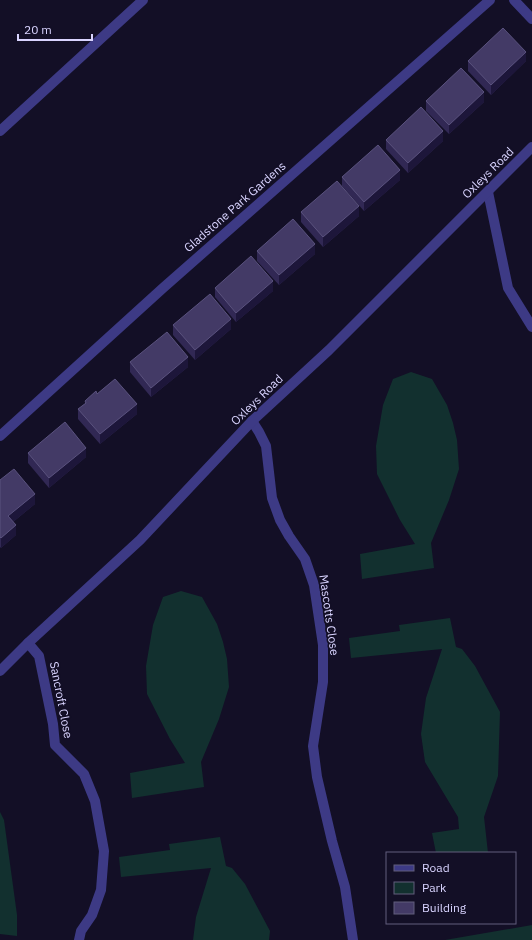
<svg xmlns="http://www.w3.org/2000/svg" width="532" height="940" viewBox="0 0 532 940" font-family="'IBM Plex Sans',sans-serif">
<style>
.green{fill:#12302f}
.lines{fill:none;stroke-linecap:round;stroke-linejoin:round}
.minor{stroke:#3d3a85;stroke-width:10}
.wall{fill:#312854}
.shaded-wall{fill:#1d163a}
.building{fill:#433a66;stroke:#5a527e}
.labels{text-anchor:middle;stroke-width:3.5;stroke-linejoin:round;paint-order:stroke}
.street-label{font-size:12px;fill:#d9d4ff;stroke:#130f26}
</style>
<rect width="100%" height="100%" fill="#130f26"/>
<g class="green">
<path d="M 411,372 L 432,379 L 447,405 L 453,423 L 457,440 L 459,469 L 449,500 L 431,543 L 434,568 L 362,579 L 360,554 L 415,544 L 400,520 L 377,474 L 376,446 L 383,405 L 393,379 Z"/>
<path d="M 181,591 L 202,597 L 217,624 L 223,642 L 227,659 L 229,687 L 219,719 L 201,762 L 204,787 L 132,798 L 130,773 L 185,763 L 170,739 L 147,694 L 146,666 L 153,625 L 163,597 Z"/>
<path d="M 450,618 L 456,647 L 462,649 L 475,666 L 500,712 L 498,776 L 484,817 L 488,853 L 436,853 L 432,833 L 459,829 L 458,817 L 425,762 L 421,734 L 426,698 L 442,649 L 351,658 L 349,638 L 400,631 L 399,625 Z"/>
<path d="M 0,812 L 4,820 L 17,915 L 17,936 L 0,934 Z"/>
<path d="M 220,837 L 226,866 L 232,868 L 245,884 L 270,931 L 269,940 L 193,940 L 196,917 L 211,868 L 121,877 L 119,857 L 170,850 L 169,844 Z"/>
<path d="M 532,925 L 532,940 L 445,940 Z"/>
</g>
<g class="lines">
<g class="minor">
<path d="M 514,0 L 532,19"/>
<path d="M 0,131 L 143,0"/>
<path d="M 488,192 L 508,288 L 532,327"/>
<path d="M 252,421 L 259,432 L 266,446 L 272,498 L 280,520 L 289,536 L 305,559 L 314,585 L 323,645 L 323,682 L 313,746 L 317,777 L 332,841 L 345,887 L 353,940"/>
<path d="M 0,436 L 163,288 L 490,0"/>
<path d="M 28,643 L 39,656 L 53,724 L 55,745 L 84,774 L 95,801 L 104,851 L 101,890 L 92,915 L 81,931 L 79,940"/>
<path d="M 0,671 L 28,643 L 140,540 L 252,421 L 329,350 L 532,147"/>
</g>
</g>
<g class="wall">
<path d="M 468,61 L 526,61 L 491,95 L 468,71 Z"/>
<path d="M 426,101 L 484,102 L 449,134 L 426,111 Z"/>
<path d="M 386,140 L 443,141 L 408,173 L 386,149 Z"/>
<path d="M 342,177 L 400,180 L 364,211 L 342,186 Z"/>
<path d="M 301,212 L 359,216 L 323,247 L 301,222 Z"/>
<path d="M 257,251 L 315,254 L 279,285 L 257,261 Z"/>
<path d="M 215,288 L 273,291 L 236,322 L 215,297 Z"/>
<path d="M 173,325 L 231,329 L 195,360 L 173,335 Z"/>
<path d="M 130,362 L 188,367 L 151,397 L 130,372 Z"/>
<path d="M 97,394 L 137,414 L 100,444 L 78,419 L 78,409 L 85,404 L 85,401 Z"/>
<path d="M 28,453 L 86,457 L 49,488 L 28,463 Z"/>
<path d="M 0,480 L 35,504 L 13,522 L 16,535 L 1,548 L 0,547 Z"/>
</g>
<g class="shaded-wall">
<path d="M 526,52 L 526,61 L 491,95 L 491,85 Z"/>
<path d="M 484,92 L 484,102 L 449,134 L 449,125 Z"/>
<path d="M 443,131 L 443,141 L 408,173 L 408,163 Z"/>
<path d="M 400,170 L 400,180 L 364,211 L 364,202 Z"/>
<path d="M 359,206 L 359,216 L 323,247 L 323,237 Z"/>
<path d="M 315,244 L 315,254 L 279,285 L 279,275 Z"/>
<path d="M 273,281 L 273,291 L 236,322 L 236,313 Z"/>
<path d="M 231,319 L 231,329 L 195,360 L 195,350 Z"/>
<path d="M 188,357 L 188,367 L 151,397 L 151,388 Z"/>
<path d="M 137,404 L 137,414 L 100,444 L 100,434 Z"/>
<path d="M 86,448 L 86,457 L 49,488 L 49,478 Z"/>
<path d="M 35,494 L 35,504 L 8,526 L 8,516 Z"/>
<path d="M 16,525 L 16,535 L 1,548 L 1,538 Z"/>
</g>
<g class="building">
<path d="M 503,28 L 526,52 L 491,85 L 468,61 Z"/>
<path d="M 461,68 L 484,92 L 449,125 L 426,101 Z"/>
<path d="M 421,107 L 443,131 L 408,163 L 386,140 Z"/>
<path d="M 378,145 L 400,170 L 364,202 L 342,177 Z"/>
<path d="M 337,181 L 359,206 L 323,237 L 301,212 Z"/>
<path d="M 293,219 L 315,244 L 279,275 L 257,251 Z"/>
<path d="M 251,256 L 273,281 L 236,313 L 215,288 Z"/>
<path d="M 210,294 L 231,319 L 195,350 L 173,325 Z"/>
<path d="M 167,332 L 188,357 L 151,388 L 130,362 Z"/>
<path d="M 115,379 L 137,404 L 100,434 L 78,409 L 86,403 L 85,401 L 96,391 L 97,394 Z"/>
<path d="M 65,422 L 86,448 L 49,478 L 28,453 Z"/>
<path d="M 14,469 L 35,494 L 8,516 L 16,525 L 1,538 L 0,537 L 0,480 Z"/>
</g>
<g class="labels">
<g class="street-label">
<text transform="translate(488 173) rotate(-45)" y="4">Oxleys Road</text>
<text transform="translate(235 207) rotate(-41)" y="4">Gladstone Park Gardens</text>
<text transform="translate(257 400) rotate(-44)" y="4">Oxleys Road</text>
<text transform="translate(329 615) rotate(82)" y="4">Mascotts Close</text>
<text transform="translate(61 700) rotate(79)" y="4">Sancroft Close</text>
</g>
</g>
<rect x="386" y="852" width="130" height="72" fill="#130f26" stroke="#625e7d"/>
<rect x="394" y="865" width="20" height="6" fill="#3d3a85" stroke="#625e7d"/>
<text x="422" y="872" font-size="12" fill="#d9d4ff">Road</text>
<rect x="394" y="882" width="20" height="12" fill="#12302f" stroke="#625e7d"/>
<text x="422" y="892" font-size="12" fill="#d9d4ff">Park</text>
<rect x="394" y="902" width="20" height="12" fill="#433a66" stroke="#625e7d"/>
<text x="422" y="912" font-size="12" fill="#d9d4ff">Building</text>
<path d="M18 34v6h74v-6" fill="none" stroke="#d9d4ff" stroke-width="2"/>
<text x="24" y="34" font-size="12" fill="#d9d4ff" stroke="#130f26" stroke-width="3" paint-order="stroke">20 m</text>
</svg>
